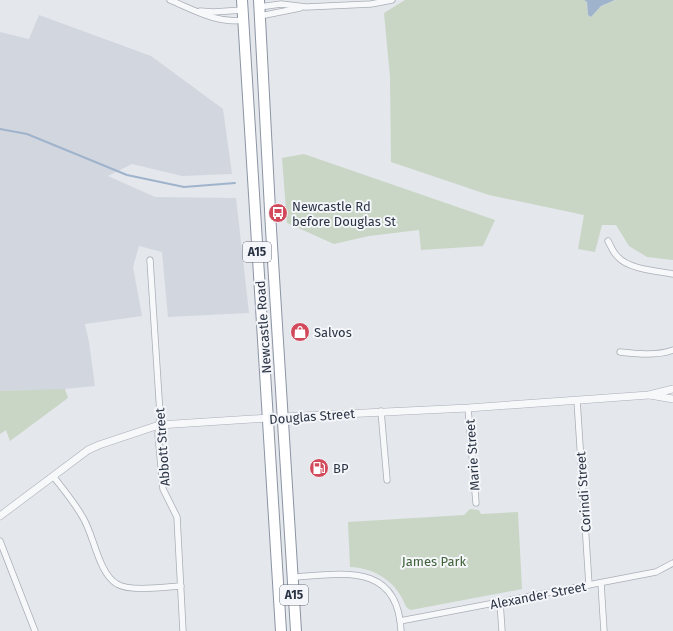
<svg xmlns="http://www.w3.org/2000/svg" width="673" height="631" viewBox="0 0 673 631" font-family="'Fira Sans',sans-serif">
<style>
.built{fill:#d2d6de}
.green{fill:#c9d6c5}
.water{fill:#9fb4cc}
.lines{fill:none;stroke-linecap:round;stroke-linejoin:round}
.stream{stroke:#9fb4cc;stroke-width:2}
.minor-casing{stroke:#a9aeb7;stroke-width:7}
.tertiary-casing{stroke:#a9aeb7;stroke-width:8}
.trunk-casing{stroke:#8b94a3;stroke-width:12}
.minor{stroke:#f7f8fa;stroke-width:5.5}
.tertiary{stroke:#f7f8fa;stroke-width:7}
.trunk{stroke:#fff;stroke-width:10}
.labels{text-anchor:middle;stroke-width:4;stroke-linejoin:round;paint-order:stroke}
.shield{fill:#f4f6f9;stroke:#676e7b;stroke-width:1}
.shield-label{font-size:12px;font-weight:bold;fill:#2b3445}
.poi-label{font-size:13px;fill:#2b3445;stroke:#f4f6f9;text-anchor:start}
.street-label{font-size:13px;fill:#2b3445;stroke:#f4f6f9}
.park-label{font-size:13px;fill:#3f6138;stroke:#f4f6f9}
</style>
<rect width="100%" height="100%" fill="#e4e7ec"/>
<path class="built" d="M 39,15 L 151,56 L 223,109 L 232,174 L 182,176 L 132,164 L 108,176 L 155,197 L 236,198 L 249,313 L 168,317 L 162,252 L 139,246 L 133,267 L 142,316 L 85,324 L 89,342 L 95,386 L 53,390 L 0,391 L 0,32 L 29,39 Z"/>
<g class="green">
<path d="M 405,0 L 584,0 L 587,2 L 588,15 L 591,17 L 601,6 L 616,0 L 673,0 L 673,260 L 647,257 L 629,246 L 616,225 L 602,225 L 595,252 L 578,249 L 584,215 L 489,195 L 391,162 L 390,77 L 384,13 Z"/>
<path d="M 304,154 L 495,220 L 483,246 L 421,250 L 419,230 L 369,236 L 334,244 L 287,223 L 282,158 Z"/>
<path d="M 65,389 L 68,398 L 10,441 L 6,430 L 0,434 L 0,391 Z"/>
<path d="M 470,509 L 479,510 L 481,514 L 518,512 L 522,589 L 411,610 C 405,608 405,603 402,598 C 391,578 372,568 350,567 L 348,522 L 464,515 Z"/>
</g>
<path class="water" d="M 584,0 L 615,0 L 601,6 L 591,17 L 588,15 L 587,2 Z"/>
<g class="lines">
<path class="stream" d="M 0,129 L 27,134 L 127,175 L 184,187 L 235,183"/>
<g class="minor-casing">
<g id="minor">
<path d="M 170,0 C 194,10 217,24 244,20"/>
<path d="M 259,7 L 281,4 L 306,7 L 371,4 L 392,0"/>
<path d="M 200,11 L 213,12 L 243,10"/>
<path d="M 260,16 L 300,8"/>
<path d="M 608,241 C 611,246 613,253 618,257 C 628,269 658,271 673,274"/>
<path d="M 150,260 L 160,414 L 158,434 L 163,489 L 177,517 L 183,631"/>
<path d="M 620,352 C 638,354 656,356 673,350"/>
<path d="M 577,400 L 589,585"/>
<path d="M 468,408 L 476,503"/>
<path d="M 381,411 L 387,480"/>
<path d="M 53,476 C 63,489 74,502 82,516 C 94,534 98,573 117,584 C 130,592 165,587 181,586"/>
<path d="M 0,541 L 35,631"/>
<path d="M 293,577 C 343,574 398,562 401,631"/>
<path d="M 601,583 L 604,631"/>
<path d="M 500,602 L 502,631"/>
<path d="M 400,621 L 656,572 L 673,563"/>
</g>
</g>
<g class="tertiary-casing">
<g id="tertiary">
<path d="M 650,395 L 673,399"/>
<path d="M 282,417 L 468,408 L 649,395 L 673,389"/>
<path d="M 0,516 L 88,450 L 99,445 L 159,425 L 269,418"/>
</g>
</g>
<g class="trunk-casing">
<g id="trunk">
<path d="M 242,0 L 281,631"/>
<path d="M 259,0 L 271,229 L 296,631"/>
</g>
</g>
<use href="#minor" class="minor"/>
<use href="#tertiary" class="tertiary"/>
<use href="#trunk" class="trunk"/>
</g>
<defs>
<g id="bus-disc" transform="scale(1)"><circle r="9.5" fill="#d1495b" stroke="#f4f6f9"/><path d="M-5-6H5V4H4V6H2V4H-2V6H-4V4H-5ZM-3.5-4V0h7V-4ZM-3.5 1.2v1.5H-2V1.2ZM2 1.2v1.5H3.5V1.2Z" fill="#fff"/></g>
<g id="shop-disc" transform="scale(1)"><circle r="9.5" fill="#d1495b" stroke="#f4f6f9"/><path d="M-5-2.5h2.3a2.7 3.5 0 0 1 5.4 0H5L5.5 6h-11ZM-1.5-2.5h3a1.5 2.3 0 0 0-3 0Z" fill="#fff"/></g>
<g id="fuel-disc" transform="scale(1)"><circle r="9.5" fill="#d1495b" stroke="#f4f6f9"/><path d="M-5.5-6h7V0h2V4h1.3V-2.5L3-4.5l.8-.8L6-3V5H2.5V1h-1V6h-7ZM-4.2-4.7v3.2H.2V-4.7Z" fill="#fff"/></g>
</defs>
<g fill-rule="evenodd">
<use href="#bus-disc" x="278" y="213"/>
<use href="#shop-disc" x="300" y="332"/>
<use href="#fuel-disc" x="319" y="468"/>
</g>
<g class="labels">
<g class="shield">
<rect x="243" y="242" width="28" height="20" rx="3"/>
<rect x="280" y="585" width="28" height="20" rx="3"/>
</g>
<g class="shield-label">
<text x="257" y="256">A15</text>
<text x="294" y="599">A15</text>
</g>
<g class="poi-label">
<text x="292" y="211">Newcastle Rd<tspan x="292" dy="15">before Douglas St</tspan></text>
<text x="314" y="337">Salvos</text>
<text x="333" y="473">BP</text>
</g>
<g class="street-label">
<text transform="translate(263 327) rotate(-94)" y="5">Newcastle Road</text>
<text transform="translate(312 416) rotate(-4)" y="5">Douglas Street</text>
<text transform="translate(162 447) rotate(-94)" y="5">Abbott Street</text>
<text transform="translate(472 455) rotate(-94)" y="5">Marie Street</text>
<text transform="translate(583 492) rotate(-94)" y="5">Corindi Street</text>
<text transform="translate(538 595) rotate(-11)" y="5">Alexander Street</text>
</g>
<g class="park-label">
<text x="434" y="566">James Park</text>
</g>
</g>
</svg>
